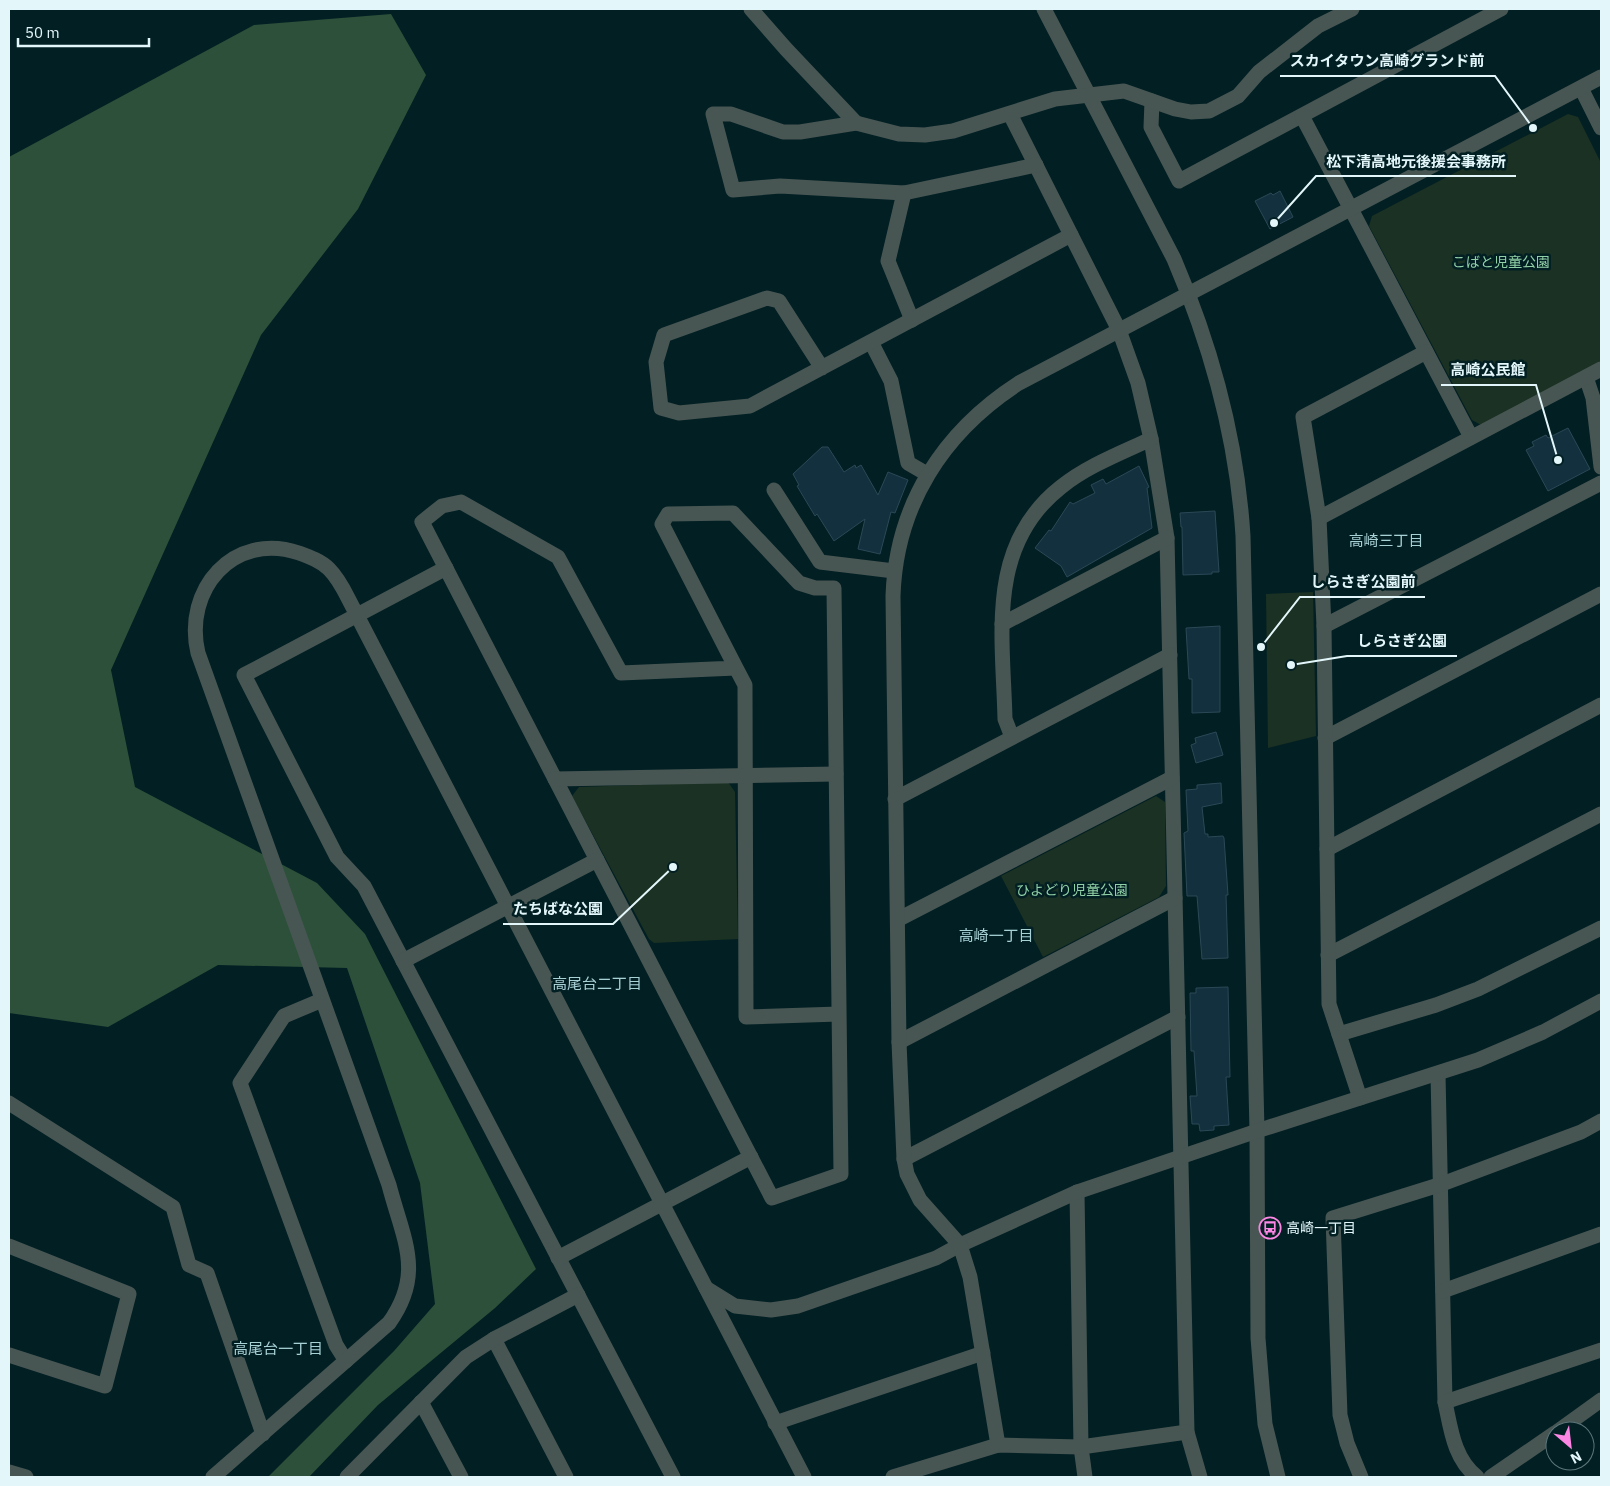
<svg xmlns="http://www.w3.org/2000/svg" width="1610" height="1486" viewBox="0 0 1610 1486" font-family="'IBM Plex Sans','Noto Sans JP',sans-serif">
<style>
.green{fill:#1b3123}
.forest{fill:#2c5039}
.building{fill:#13303e;stroke:#2b4857}
.lines{fill:none;stroke-linecap:round;stroke-linejoin:round}
.minor{stroke:#475653;stroke-width:15}
.labels{text-anchor:middle;stroke-width:5;stroke-linejoin:round;paint-order:stroke}
.park-label{font-size:14px;fill:#92d1a7;stroke:#021f23}
.poi-label{font-size:14px;fill:#e3f7fa;stroke:#021f23;text-anchor:start}
.neighbourhood-label{font-size:15px;fill:#a8d1d6;stroke:#021f23}
.leader{fill:none;stroke:#e3f7fa;stroke-width:2}
.callout-dot{fill:#e3f7fa;stroke:#021f23;stroke-width:2}
.callout-label{font-size:15px;text-anchor:middle;font-weight:bold;fill:#e3f7fa;stroke:#021f23;stroke-width:5;stroke-linejoin:round;paint-order:stroke}
</style>
<rect width="100%" height="100%" fill="#021f23"/>
<g class="green">
<path d="M 1568,114 L 1578,117 L 1601,163 L 1601,362 L 1481,425 L 1472,420 L 1369,226 L 1372,216 Z"/>
<path d="M 1313,592 L 1316,736 L 1268,748 L 1266,594 Z"/>
<path d="M 728,782 L 735,792 L 738,939 L 654,943 L 649,939 L 572,796 L 579,787 Z"/>
<path d="M 1156,796 L 1165,802 L 1166,886 L 1159,897 L 1043,957 L 1001,876 Z"/>
</g>
<path class="forest" d="M 391,14 L 426,75 L 358,209 L 261,335 L 111,670 L 135,787 L 317,883 L 365,934 L 536,1269 L 495,1308 L 378,1405 L 309,1477 L 268,1477 L 394,1351 L 435,1304 L 420,1183 L 347,968 L 218,965 L 108,1027 L 9,1013 L 9,157 L 254,25 Z"/>
<g class="building">
<path d="M 1280,191 L 1293,217 L 1270,229 L 1255,201 L 1271,193 L 1273,195 Z"/>
<path d="M 1568,428 L 1590,469 L 1548,491 L 1526,450 L 1534,446 L 1532,442 L 1546,435 L 1548,438 Z"/>
<path d="M 822,447 L 828,447 L 844,472 L 855,465 L 856,468 L 861,465 L 878,495 L 888,472 L 908,480 L 895,513 L 891,512 L 880,554 L 858,549 L 865,519 L 834,541 L 817,514 L 815,516 L 797,486 L 799,485 L 793,474 Z"/>
<path d="M 1139,466 L 1149,487 L 1147,488 L 1152,528 L 1067,577 L 1061,566 L 1035,548 L 1049,530 L 1051,531 L 1070,502 L 1073,504 L 1095,493 L 1091,485 L 1103,479 L 1106,484 Z"/>
<path d="M 1215,511 L 1219,572 L 1212,572 L 1212,574 L 1183,575 L 1182,527 L 1181,527 L 1180,513 Z"/>
<path d="M 1220,626 L 1220,712 L 1192,713 L 1192,679 L 1189,679 L 1186,628 Z"/>
<path d="M 1216,732 L 1223,755 L 1196,763 L 1191,745 L 1196,743 L 1195,738 Z"/>
<path d="M 1221,783 L 1222,803 L 1202,807 L 1205,834 L 1208,834 L 1208,837 L 1223,836 L 1224,838 L 1228,895 L 1226,895 L 1228,958 L 1202,959 L 1197,896 L 1187,896 L 1184,833 L 1188,831 L 1186,790 L 1197,789 L 1197,785 Z"/>
<path d="M 1228,987 L 1230,1077 L 1226,1077 L 1229,1125 L 1214,1126 L 1214,1130 L 1200,1131 L 1199,1124 L 1192,1124 L 1190,1096 L 1197,1096 L 1194,1051 L 1191,1051 L 1190,993 L 1196,993 L 1196,988 Z"/>
</g>
<g class="lines">
<g class="minor">
<path d="M 751,9 L 786,49 L 856,123"/>
<path d="M 1044,9 L 1174,259 C 1212,348 1237,439 1243,536 L 1257,1131 L 1258,1338 L 1265,1424 L 1278,1477"/>
<path d="M 1581,88 L 1601,128"/>
<path d="M 1152,101 L 1151,127 L 1179,181 L 1501,9"/>
<path d="M 1010,114 L 1119,330 L 1138,383 L 1151,439 L 1167,538 L 1187,1432 L 1200,1477"/>
<path d="M 1302,116 L 1471,437"/>
<path d="M 1036,165 L 904,193 L 780,186 L 733,190 L 713,114 L 731,114 L 783,132 L 800,132 L 856,123 L 899,134 L 925,135 L 953,131 L 1055,99 L 1124,91 L 1175,109 L 1191,112 L 1209,111 L 1238,96 L 1259,72 L 1318,26 L 1352,9"/>
<path d="M 904,193 L 888,261 L 912,320"/>
<path d="M 871,342 L 891,381 L 908,463 L 927,474"/>
<path d="M 822,368 L 779,301 L 767,298 L 664,335 L 656,362 L 661,408 L 679,413 L 750,406 L 1071,235"/>
<path d="M 1586,377 L 1593,398 L 1601,467"/>
<path d="M 774,490 L 820,562 L 894,571"/>
<path d="M 1319,518 L 1601,369"/>
<path d="M 446,568 L 244,675 L 337,857 L 364,886 L 673,1477"/>
<path d="M 1002,624 L 1167,538"/>
<path d="M 1324,626 L 1601,483"/>
<path d="M 736,668 L 621,673 L 558,557 L 461,502 L 442,506 L 422,522 L 772,1198 L 841,1174 L 834,588 L 815,588 L 799,583 L 733,513 L 668,514 L 662,524 L 736,668 L 745,685 L 746,1017 L 839,1014"/>
<path d="M 1012,737 L 1005,719 C 1003,635 986,546 1061,487 C 1087,466 1121,453 1151,439"/>
<path d="M 1325,738 L 1601,594"/>
<path d="M 555,779 L 836,774"/>
<path d="M 895,799 L 1170,655"/>
<path d="M 1327,849 L 1601,705"/>
<path d="M 899,919 L 1172,778"/>
<path d="M 1328,955 L 1601,814"/>
<path d="M 403,961 L 597,860"/>
<path d="M 322,1000 L 284,1016 L 240,1083 L 336,1345 L 346,1361"/>
<path d="M 1339,1034 L 1436,1005 L 1478,989 L 1601,928"/>
<path d="M 899,1042 L 1175,898"/>
<path d="M 1438,1074 L 1445,1402 C 1451,1430 1454,1459 1477,1477"/>
<path d="M 1360,1098 L 1329,1004 L 1324,626 L 1319,518 L 1303,417 L 1426,352"/>
<path d="M 9,1103 L 173,1207 L 189,1265 L 207,1273 L 263,1434"/>
<path d="M 904,1159 L 1178,1017"/>
<path d="M 1077,1192 L 1081,1447 L 1085,1477"/>
<path d="M 9,1246 L 129,1294 L 105,1386 L 9,1355"/>
<path d="M 558,1258 L 751,1157"/>
<path d="M 706,1288 L 735,1306 L 771,1310 L 798,1306 L 936,1258 L 960,1245 L 1077,1192 L 1257,1131 L 1478,1060 L 1543,1032 L 1601,1001"/>
<path d="M 1443,1291 L 1601,1234"/>
<path d="M 494,1339 L 566,1477"/>
<path d="M 421,1402 L 461,1477"/>
<path d="M 1445,1402 L 1601,1350"/>
<path d="M 775,1423 L 983,1353"/>
<path d="M 1558,1431 L 1601,1400"/>
<path d="M 998,1445 L 970,1277 L 960,1245 L 920,1200 L 907,1174 L 904,1159 L 899,1042 L 893,596 C 896,505 943,432 1019,383 L 1601,77"/>
<path d="M 9,1472 L 26,1477"/>
<path d="M 213,1477 L 389,1323 C 425,1273 403,1239 389,1185 L 198,653 C 183,590 233,531 299,553 C 310,557 321,561 329,569 C 337,577 343,588 348,598 L 804,1477"/>
<path d="M 347,1477 L 466,1357 L 494,1339 L 578,1295"/>
<path d="M 893,1477 L 998,1445 L 1081,1447 L 1187,1432"/>
<path d="M 1361,1477 L 1347,1443 L 1340,1415 L 1333,1218 L 1442,1184 L 1581,1132 L 1601,1121"/>
<path d="M 1491,1477 L 1555,1433"/>
</g>
</g>
<defs>
<g id="bus-ring" transform="scale(1.125)"><circle r="9.5" fill="#021f23" stroke="#fc86e4" stroke-width="1.5"/><path d="M-5-6H5V4H4V6H2V4H-2V6H-4V4H-5ZM-3.5-4V0h7V-4ZM-3.5 1.2v1.5H-2V1.2ZM2 1.2v1.5H3.5V1.2Z" fill="#fc86e4"/></g>
</defs>
<g fill-rule="evenodd">
<use href="#bus-ring" x="1270" y="1228"/>
</g>
<g class="labels">
<g class="park-label">
<text x="1501" y="267">こばと児童公園</text>
<text x="1072" y="895">ひよどり児童公園</text>
</g>
<g class="poi-label">
<text x="1286" y="1233">高崎一丁目</text>
</g>
<g class="neighbourhood-label">
<text x="1386" y="546">高崎三丁目</text>
<text x="996" y="941">高崎一丁目</text>
<text x="597" y="989">高尾台二丁目</text>
<text x="278" y="1354">高尾台一丁目</text>
</g>
</g>
<path class="leader" d="M1533 128L1495 76H1280M1274 223L1316 176H1516M1558 460L1536 385H1441M1261 647L1300 597H1425M1291 665L1347 656H1457M673 867L613 924H503"/>
<g class="callout-dot">
<circle cx="1533" cy="128" r="5"/>
<circle cx="1274" cy="223" r="5"/>
<circle cx="1558" cy="460" r="5"/>
<circle cx="1261" cy="647" r="5"/>
<circle cx="1291" cy="665" r="5"/>
<circle cx="673" cy="867" r="5"/>
</g>
<g class="callout-label">
<text x="1387" y="66">スカイタウン高崎グランド前</text>
<text x="1416" y="167">松下清高地元後援会事務所</text>
<text x="1488" y="375">高崎公民館</text>
<text x="1363" y="587">しらさぎ公園前</text>
<text x="1402" y="646">しらさぎ公園</text>
<text x="558" y="914">たちばな公園</text>
</g>
<rect width="1610" height="1486" fill="none" stroke="#e3f7fa" stroke-width="20"/>
<g transform="translate(1570 1446) rotate(152)"><circle r="24" fill="#021f23" stroke="#5c7579"/>
<path d="M0-4L9 19L0 12L-9 19Z" fill="#fc86e4"/>
<text y="-8" font-size="14" font-weight="bold" text-anchor="middle" fill="#e3f7fa">N</text>
</g>
<path d="M18 38v8h131v-8" fill="none" stroke="#e3f7fa" stroke-width="2.5"/>
<text x="25" y="38" font-size="15" fill="#e3f7fa" stroke="#021f23" stroke-width="4" paint-order="stroke">50 m</text>
</svg>
